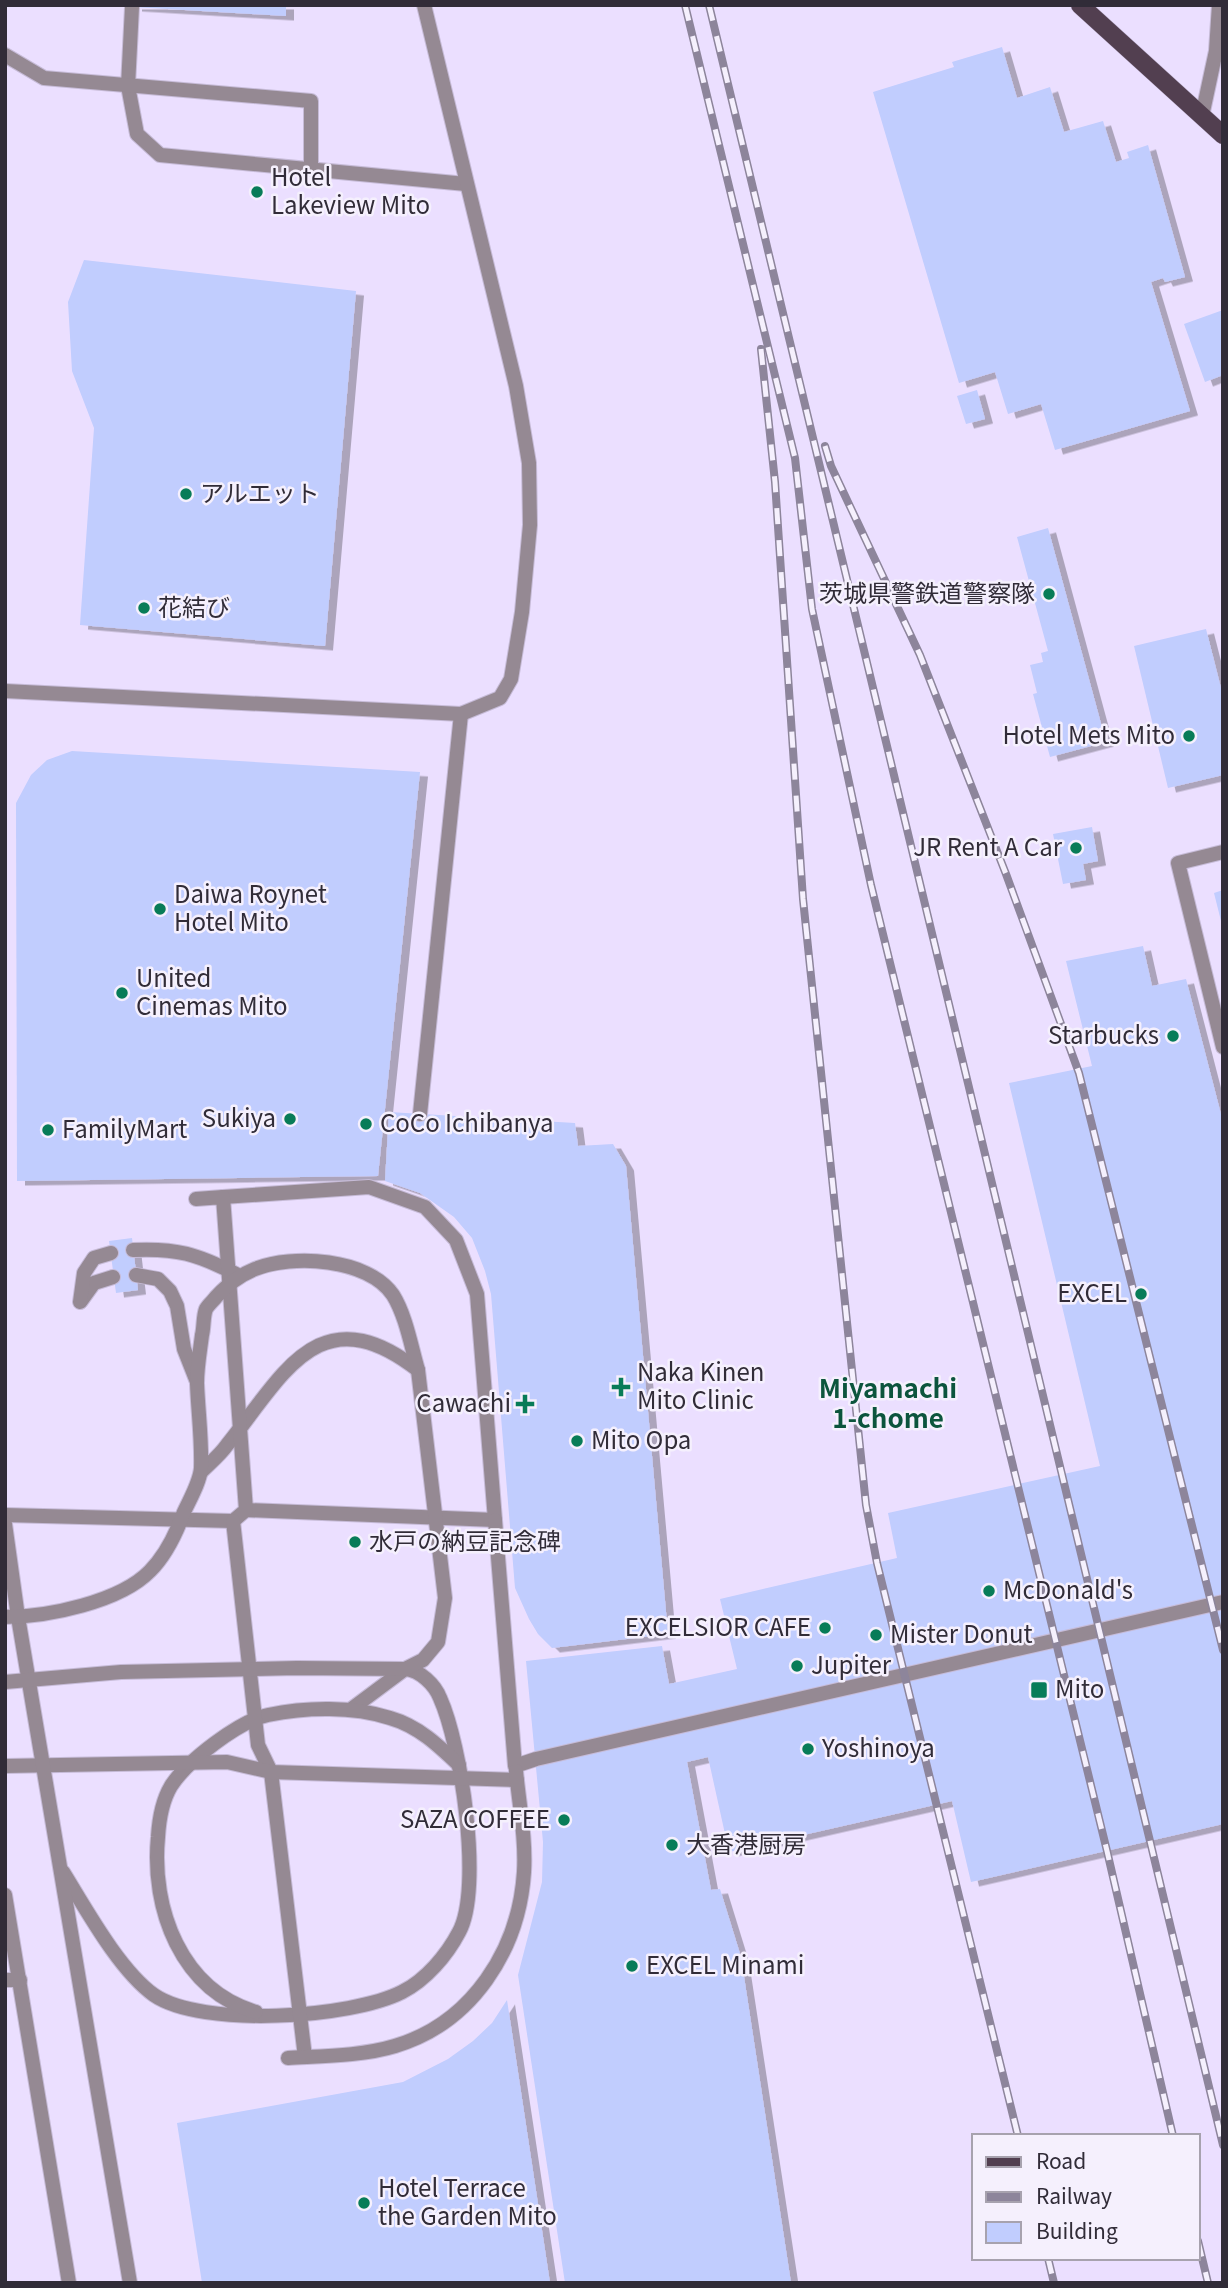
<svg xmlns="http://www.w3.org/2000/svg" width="1228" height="2288" viewBox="0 0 1228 2288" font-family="Georgia,'Noto Sans JP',serif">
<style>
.building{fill:#c1cdfe;filter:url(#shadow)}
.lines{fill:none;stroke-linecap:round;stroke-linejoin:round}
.service-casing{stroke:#c6bbd7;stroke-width:16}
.pedestrian-casing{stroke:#c6bbd7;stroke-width:16}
.minor-casing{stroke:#c6bbd7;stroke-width:16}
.tertiary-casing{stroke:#c6bbd7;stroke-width:16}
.primary-casing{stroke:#c6bbd7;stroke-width:19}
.service{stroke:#958993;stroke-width:14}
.pedestrian{stroke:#958993;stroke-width:14}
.minor{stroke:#958993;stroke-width:14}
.tertiary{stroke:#958993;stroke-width:14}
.primary{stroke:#523f50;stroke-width:18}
.rail-casing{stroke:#8d859b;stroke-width:8}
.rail{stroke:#f5f0fd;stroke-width:5;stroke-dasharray:16;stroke-linecap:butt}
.poi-dot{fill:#087c58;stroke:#f5f0fd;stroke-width:2.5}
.labels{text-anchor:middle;stroke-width:5;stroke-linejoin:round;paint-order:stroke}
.poi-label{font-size:24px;fill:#312c38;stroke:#f5f0fd;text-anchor:start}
.neighbourhood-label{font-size:26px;font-weight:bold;fill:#0c553d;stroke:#f5f0fd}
</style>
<defs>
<filter id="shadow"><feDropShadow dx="8" dy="4.5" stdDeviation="0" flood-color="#0004"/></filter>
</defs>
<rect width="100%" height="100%" fill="#ebdfff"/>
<g class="building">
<path d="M 134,5 L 286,5 L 286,16 L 134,7 Z"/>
<path d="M 1002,47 L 1017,98 L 1050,87 L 1064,132 L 1103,121 L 1116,162 L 1129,158 L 1127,152 L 1148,145 L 1185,277 L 1165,282 L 1163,278 L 1151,282 L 1190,411 L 1055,450 L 1041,404 L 1008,414 L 995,372 L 959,383 L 873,92 L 954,67 L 952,62 Z"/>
<path d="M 84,260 L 356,291 L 325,646 L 80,625 L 94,428 L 72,371 L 68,302 Z"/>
<path d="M 1223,310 L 1223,375 L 1205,382 L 1184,324 Z"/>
<path d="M 977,390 L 985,419 L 966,424 L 957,396 Z"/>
<path d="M 1048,528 L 1106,742 L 1050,757 L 1033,694 L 1037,693 L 1030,665 L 1043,662 L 1041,653 L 1048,651 L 1017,537 Z"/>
<path d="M 1206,629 L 1223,696 L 1223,775 L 1168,788 L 1134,646 Z"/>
<path d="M 72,751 L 420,772 L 378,1176 L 17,1181 L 16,803 L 31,775 L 47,760 Z"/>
<path d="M 1092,827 L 1098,861 L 1083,864 L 1086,880 L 1063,884 L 1053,834 Z"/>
<path d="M 1223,890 L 1223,925 L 1222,925 L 1214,893 Z"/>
<path d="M 1143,946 L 1152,986 L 1186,979 L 1223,1122 L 1223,1824 L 971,1882 L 952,1801 L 729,1852 L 708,1757 L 687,1762 L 711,1890 L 720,1889 L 741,1957 L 791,2283 L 565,2283 L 518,1975 L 542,1882 L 543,1842 L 526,1661 L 662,1646 L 669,1684 L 737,1669 L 720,1599 L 897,1558 L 888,1513 L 1100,1466 L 1009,1083 L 1092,1066 L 1066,961 Z"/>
<path d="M 389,1112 L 575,1123 L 578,1146 L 613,1144 L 626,1166 L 668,1634 L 552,1648 L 538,1634 L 529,1619 L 515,1588 L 491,1294 L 485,1271 L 472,1238 L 454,1217 L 420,1193 L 385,1181 Z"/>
<path d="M 132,1238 L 138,1290 L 116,1293 L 109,1241 Z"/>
<path d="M 507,2000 L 550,2283 L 202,2283 L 177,2123 L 403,2082 L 448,2059 L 473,2041 L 492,2023 Z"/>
</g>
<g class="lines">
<g class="service-casing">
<g id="service">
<path d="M 132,7 L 128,86 L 137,134 L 160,155 L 466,184"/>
<path d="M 5,55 L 44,78 L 311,101 L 311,168"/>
<path d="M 420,1114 L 461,714"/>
<path d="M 133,1250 C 177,1248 197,1254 236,1274"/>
<path d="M 136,1275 L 158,1279 L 170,1291 L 177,1306 L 184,1349 L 197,1382"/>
<path d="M 81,1301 L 94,1283 L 113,1277"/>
<path d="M 80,1302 L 84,1273 L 94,1258 L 111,1253"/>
<path d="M 201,1472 C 210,1463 220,1455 227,1445 C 283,1376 319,1293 418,1370"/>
<path d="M 63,1872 C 86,1909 119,1970 154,1995 C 202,2028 351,2018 402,1992 C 426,1980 447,1955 459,1932 C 483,1888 461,1744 440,1698 C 435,1685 420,1670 405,1669 L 350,1710"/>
<path d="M 256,2012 C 181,1990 151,1909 158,1837 C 159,1820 162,1801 171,1786 C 187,1761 239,1721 268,1715 C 306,1707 353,1706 390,1718 C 418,1726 438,1745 459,1765"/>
</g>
</g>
<g class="pedestrian-casing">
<g id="pedestrian">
<path d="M 223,1197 L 369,1187 L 425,1207 L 456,1240 L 477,1294 L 495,1520 L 246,1510"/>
<path d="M 5,1515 L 233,1521 L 246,1510 L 223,1197 L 196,1199"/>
<path d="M 495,1520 L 515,1766 L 536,1759 L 1223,1602"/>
<path d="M 233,1521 L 258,1745 L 271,1772 L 305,2057"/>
<path d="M 5,1766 L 227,1762 L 271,1772 L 517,1780"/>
<path d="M 288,2058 C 323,2056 362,2056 395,2046 C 472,2023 519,1950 524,1872 C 526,1838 519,1804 516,1771"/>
</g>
</g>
<g class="minor-casing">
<g id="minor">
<path d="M 1202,116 L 1216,51 L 1219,5"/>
<path d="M 1223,852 L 1178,863 L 1223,1047"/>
</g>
</g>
<g class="tertiary-casing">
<g id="tertiary">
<path d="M 5,691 L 461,714 L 500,698 L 511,679 L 522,612 L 530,525 L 529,463 L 516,386 L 424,5"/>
<path d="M 5,1524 L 18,1617 L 130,2283"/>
<path d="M 5,1617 C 47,1617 120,1602 150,1571 C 166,1555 176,1534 184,1512 C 190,1499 200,1482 201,1468 C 202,1439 198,1411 197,1383 C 197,1367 200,1351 202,1335 C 204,1328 203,1316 206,1309 C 208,1305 214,1300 216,1297 C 227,1285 240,1275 255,1269 C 292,1254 368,1258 393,1295 C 406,1316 411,1346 418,1370 L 445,1598 L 438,1642 L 423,1660 L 405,1669 L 297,1668 L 121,1672 L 5,1682"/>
<path d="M 5,1895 L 69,2283"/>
<path d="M 5,1980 L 20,1980"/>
</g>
</g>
<g class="primary-casing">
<path id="primary" d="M 1080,5 L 1223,135"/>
</g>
<use href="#service" class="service"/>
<use href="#pedestrian" class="pedestrian"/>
<use href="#minor" class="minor"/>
<use href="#tertiary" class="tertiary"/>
<use href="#primary" class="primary"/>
<g class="rail-casing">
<g id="rail">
<path d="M 685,5 L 795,458 L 812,609 L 871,885 L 1107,1851 L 1173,2136"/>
<path d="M 709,5 L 1223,2145"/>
<path d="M 761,349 L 775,482 L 803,899 L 866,1505 L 877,1563 L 1018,2136"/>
<path d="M 825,446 L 831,466 L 920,655 L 1006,874 L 1079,1073 L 1223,1650"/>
<path d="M 1198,2241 L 1208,2283"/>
<path d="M 1048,2258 L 1054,2283"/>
</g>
</g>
<use href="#rail" class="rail"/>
</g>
<g class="poi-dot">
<circle cx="257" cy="192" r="7"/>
<circle cx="186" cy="494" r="7"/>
<circle cx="1049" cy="594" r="7"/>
<circle cx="144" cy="608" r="7"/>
<circle cx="1189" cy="736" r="7"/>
<circle cx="1076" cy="848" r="7"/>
<circle cx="160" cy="909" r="7"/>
<circle cx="122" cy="993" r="7"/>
<circle cx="1173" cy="1036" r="7"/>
<circle cx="290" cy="1119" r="7"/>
<circle cx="366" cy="1124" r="7"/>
<circle cx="48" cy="1130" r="7"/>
<circle cx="1141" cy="1294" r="7"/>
<path d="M617.5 1376.5h7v7h7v7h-7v7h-7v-7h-7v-7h7z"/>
<path d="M521.5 1393.5h7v7h7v7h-7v7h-7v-7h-7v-7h7z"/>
<circle cx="577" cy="1441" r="7"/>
<circle cx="355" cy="1542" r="7"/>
<circle cx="989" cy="1591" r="7"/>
<circle cx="825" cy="1628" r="7"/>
<circle cx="876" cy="1635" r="7"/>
<circle cx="797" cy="1666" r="7"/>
<rect x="1030" y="1681" width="18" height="18" rx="3.5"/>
<circle cx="808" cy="1749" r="7"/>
<circle cx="564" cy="1820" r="7"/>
<circle cx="672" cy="1845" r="7"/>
<circle cx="632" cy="1966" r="7"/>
<circle cx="364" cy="2203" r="7"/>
</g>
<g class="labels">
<g class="poi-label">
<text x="271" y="186">Hotel<tspan x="271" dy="28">Lakeview Mito</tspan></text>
<text x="200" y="502">アルエット</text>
<text x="1035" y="602" text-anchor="end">茨城県警鉄道警察隊</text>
<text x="158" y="616">花結び</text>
<text x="1175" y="744" text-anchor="end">Hotel Mets Mito</text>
<text x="1062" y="856" text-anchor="end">JR Rent A Car</text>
<text x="174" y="903">Daiwa Roynet<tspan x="174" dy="28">Hotel Mito</tspan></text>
<text x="136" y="987">United<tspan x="136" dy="28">Cinemas Mito</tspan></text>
<text x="1159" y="1044" text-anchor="end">Starbucks</text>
<text x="276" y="1127" text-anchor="end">Sukiya</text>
<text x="380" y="1132">CoCo Ichibanya</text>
<text x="62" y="1138">FamilyMart</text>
<text x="1127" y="1302" text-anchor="end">EXCEL</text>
<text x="637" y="1381">Naka Kinen<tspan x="637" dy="28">Mito Clinic</tspan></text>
<text x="511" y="1412" text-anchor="end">Cawachi</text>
<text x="591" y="1449">Mito Opa</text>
<text x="369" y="1550">水戸の納豆記念碑</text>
<text x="1003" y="1599">McDonald's</text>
<text x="811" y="1636" text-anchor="end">EXCELSIOR CAFE</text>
<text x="890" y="1643">Mister Donut</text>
<text x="811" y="1674">Jupiter</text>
<text x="1055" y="1698">Mito</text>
<text x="822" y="1757">Yoshinoya</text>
<text x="550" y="1828" text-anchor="end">SAZA COFFEE</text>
<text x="686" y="1853">大香港厨房</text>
<text x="646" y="1974">EXCEL Minami</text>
<text x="378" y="2197">Hotel Terrace<tspan x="378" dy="28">the Garden Mito</tspan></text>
</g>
<g class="neighbourhood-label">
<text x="888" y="1398">Miyamachi<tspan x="888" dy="30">1-chome</tspan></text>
</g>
</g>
<rect width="1228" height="2288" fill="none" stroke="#312c38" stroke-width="14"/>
<rect x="972" y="2134" width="228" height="126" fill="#f5f0fd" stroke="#a7a2ae" stroke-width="2"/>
<rect x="986" y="2157" width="35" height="10" fill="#523f50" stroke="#a7a2ae" stroke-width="2"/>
<text x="1036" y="2169" font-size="21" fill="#312c38">Road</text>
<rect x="986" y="2192" width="35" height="10" fill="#8d859b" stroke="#a7a2ae" stroke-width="2"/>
<text x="1036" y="2204" font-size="21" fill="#312c38">Railway</text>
<rect x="986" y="2222" width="35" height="21" fill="#c1cdfe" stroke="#a7a2ae" stroke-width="2"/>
<text x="1036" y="2239" font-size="21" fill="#312c38">Building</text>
</svg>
